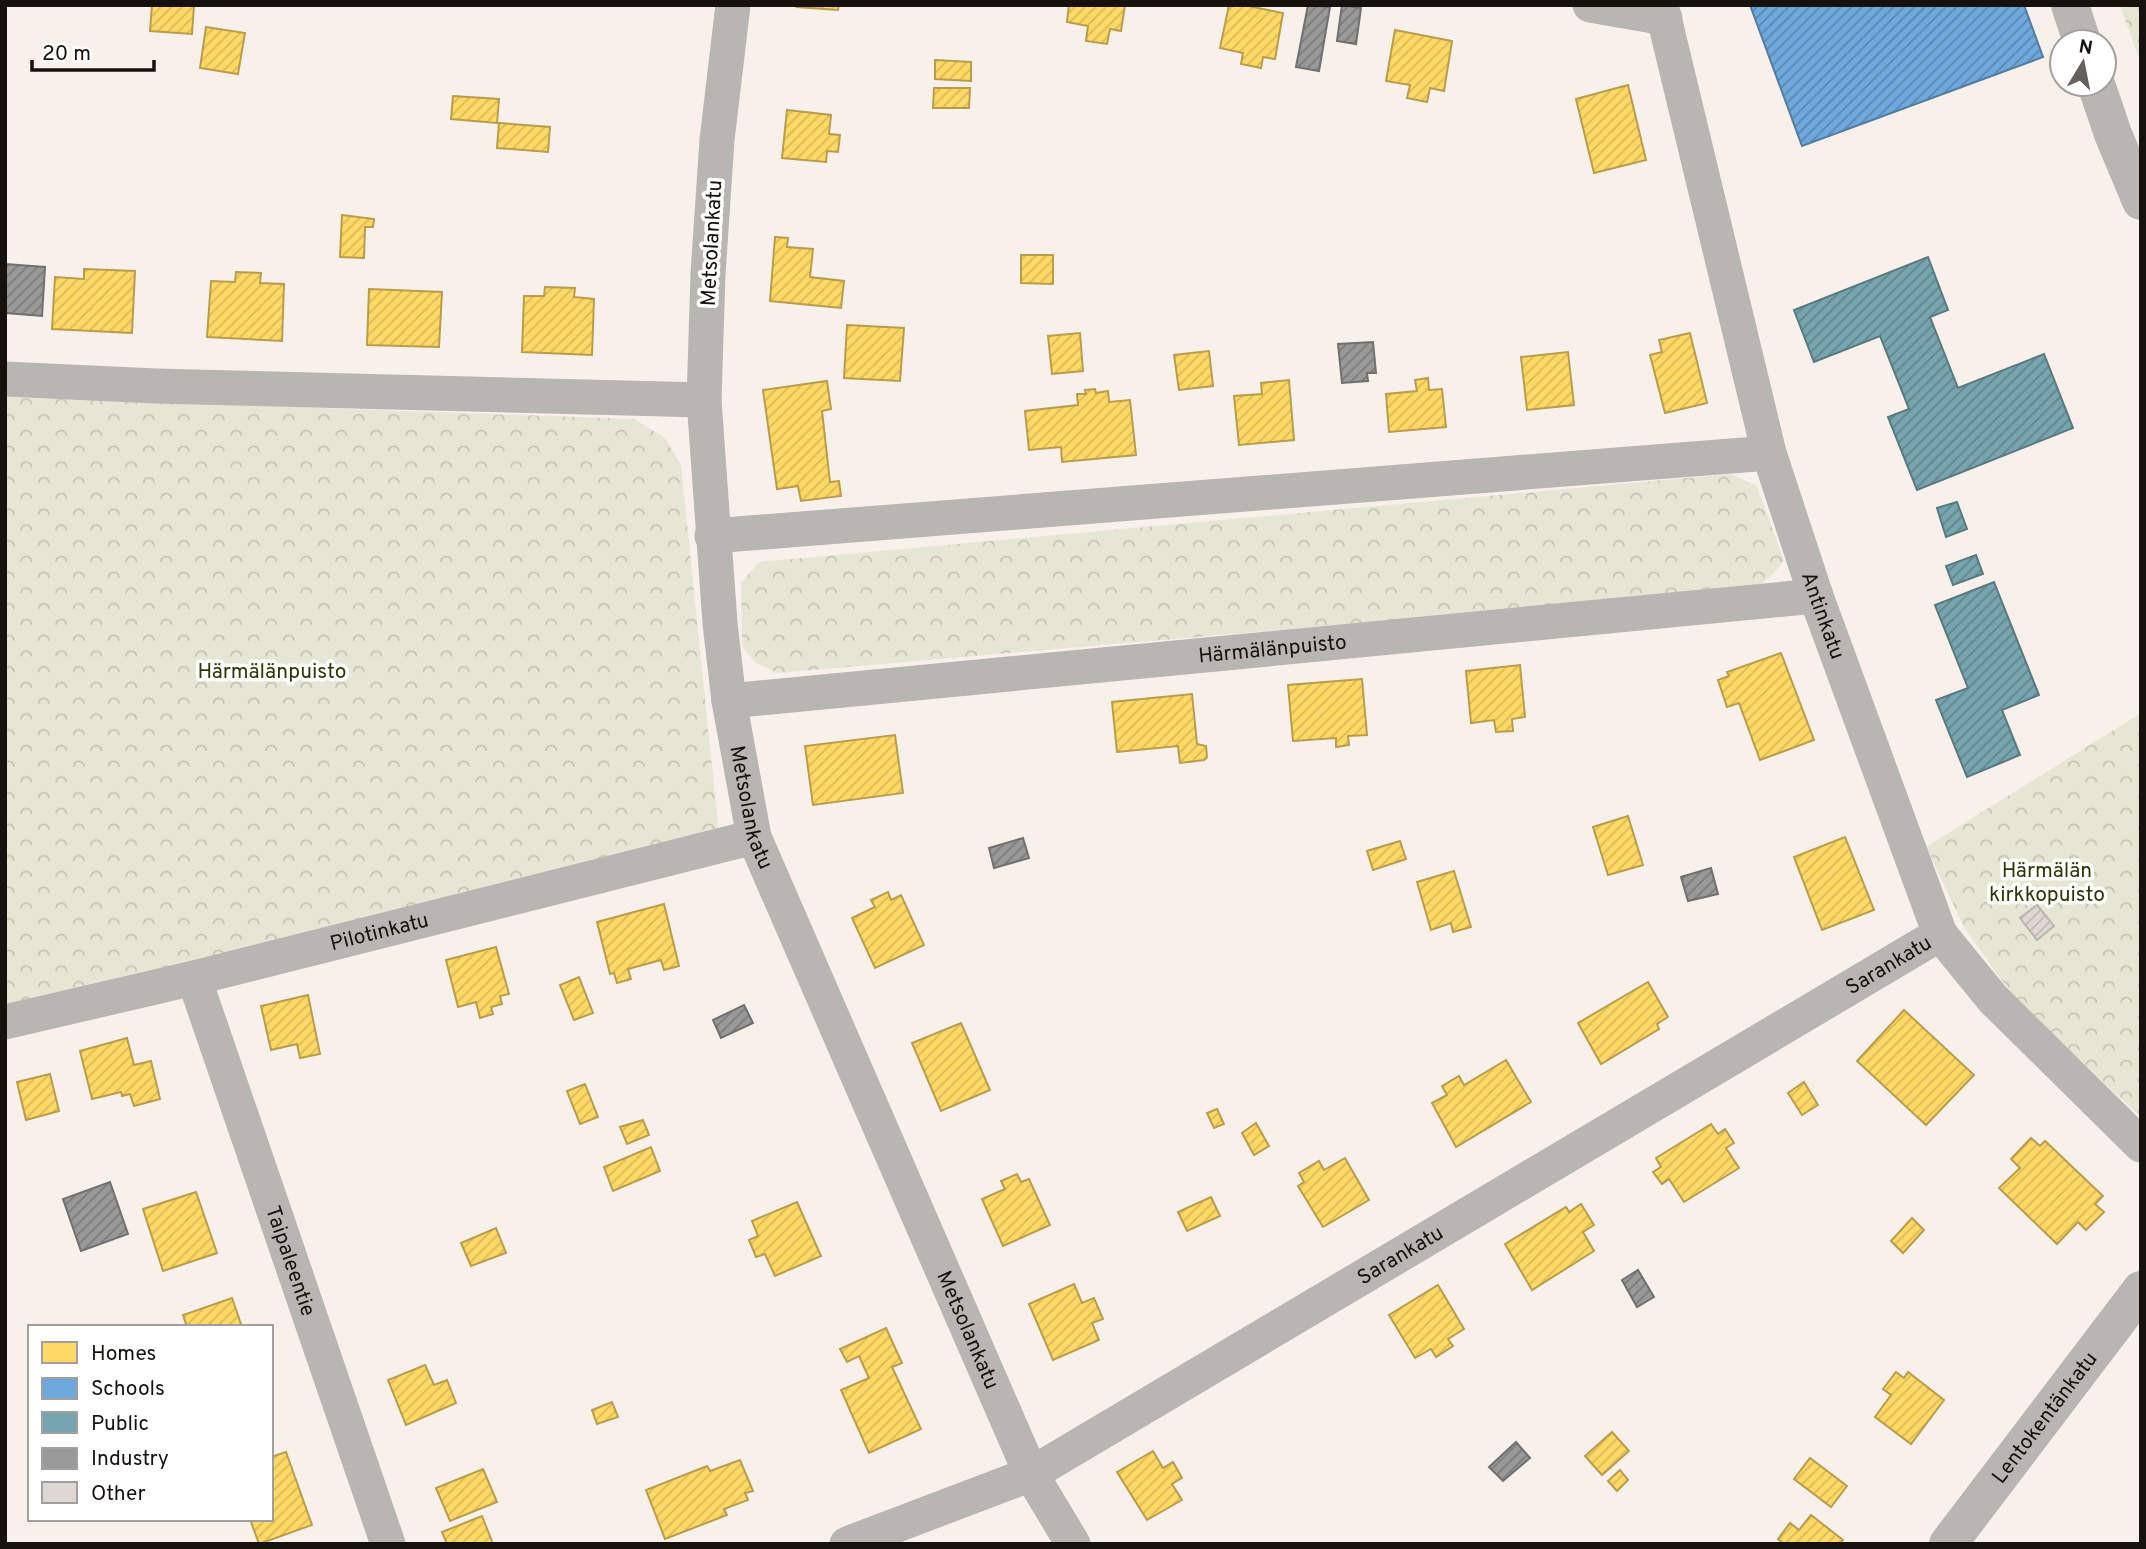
<svg xmlns="http://www.w3.org/2000/svg" width="2146" height="1549" viewBox="0 0 2146 1549" font-family="Overpass,sans-serif">
<style>
.park{fill:url(#park-crowns)}
.homes{fill:url(#homes-hatch);stroke:#b99d4b;stroke-width:2}
.schools{fill:url(#schools-hatch);stroke:#557b9e;stroke-width:2}
.public{fill:url(#public-hatch);stroke:#5a797e;stroke-width:2}
.industry{fill:url(#industry-hatch);stroke:#72706f;stroke-width:2}
.building{fill:url(#building-hatch);stroke:#bcb4b1;stroke-width:2}
.lines{fill:none;stroke-linecap:round;stroke-linejoin:round}
.minor{stroke:#b8b6b2;stroke-width:35}
.tertiary{stroke:#b8b6b2;stroke-width:38}
.labels{text-anchor:middle;stroke-width:7;stroke-linejoin:round;paint-order:stroke}
.street-label{font-size:21px;fill:#17110d;stroke:#fff}
.park-label{font-size:21px;fill:#2d3706;stroke:#fff}
</style>
<defs>
<pattern id="park-crowns" width="20" height="18" patternUnits="userSpaceOnUse" patternTransform="scale(1.75)"><rect width="20" height="18" fill="#e5e6d4"/><path d="M2 6a3 3 0 1 1 6 0M12 15a3 3 0 1 1 6 0" fill="none" stroke="#c4c4b5"/></pattern>
<pattern id="homes-hatch" width="6" height="6" patternUnits="userSpaceOnUse" patternTransform="scale(1.75)"><rect width="6" height="6" fill="#ffd966"/><path d="M-1 1l2-2M0 6l6-6M5 7l2-2" fill="none" stroke="#dab957"/></pattern>
<pattern id="schools-hatch" width="6" height="6" patternUnits="userSpaceOnUse" patternTransform="scale(1.75)"><rect width="6" height="6" fill="#6fa8dc"/><path d="M-1 1l2-2M0 6l6-6M5 7l2-2" fill="none" stroke="#5a87b1"/></pattern>
<pattern id="public-hatch" width="6" height="6" patternUnits="userSpaceOnUse" patternTransform="scale(1.75)"><rect width="6" height="6" fill="#76a5af"/><path d="M-1 1l2-2M0 6l6-6M5 7l2-2" fill="none" stroke="#60858d"/></pattern>
<pattern id="industry-hatch" width="6" height="6" patternUnits="userSpaceOnUse" patternTransform="scale(1.75)"><rect width="6" height="6" fill="#999"/><path d="M-1 1l2-2M0 6l6-6M5 7l2-2" fill="none" stroke="#7c7b7b"/></pattern>
<pattern id="building-hatch" width="6" height="6" patternUnits="userSpaceOnUse" patternTransform="scale(1.75)"><rect width="6" height="6" fill="#dfd7d4"/><path d="M-1 1l2-2M0 6l6-6M5 7l2-2" fill="none" stroke="#bfb8b5"/></pattern>
</defs>
<rect width="100%" height="100%" fill="#f8f0eb"/>
<g class="park">
<path d="M 2120,5 L 2141,5 L 2141,64 Z"/>
<path d="M 5,397 L 634,419 L 665,438 L 681,465 L 719,834 L 5,1009 Z"/>
<path d="M 1731,474 L 1757,486 L 1784,561 L 1772,575 L 1754,589 L 778,673 L 756,663 L 742,646 L 741,583 L 759,562 Z"/>
<path d="M 2141,713 L 2141,1117 L 2014,998 L 1964,927 L 1926,847 Z"/>
</g>
<g class="homes">
<path d="M 152,5 L 194,5 L 192,34 L 150,31 Z"/>
<path d="M 798,5 L 839,5 L 838,10 L 797,7 Z"/>
<path d="M 1069,5 L 1125,5 L 1121,31 L 1110,29 L 1107,44 L 1086,41 L 1088,26 L 1067,22 Z"/>
<path d="M 1229,5 L 1243,5 L 1283,13 L 1275,59 L 1263,57 L 1261,68 L 1241,64 L 1243,53 L 1220,48 Z"/>
<path d="M 206,27 L 245,33 L 238,74 L 200,68 Z"/>
<path d="M 1395,30 L 1452,41 L 1444,91 L 1430,88 L 1427,102 L 1407,98 L 1410,85 L 1386,81 Z"/>
<path d="M 935,60 L 971,62 L 971,81 L 935,79 Z"/>
<path d="M 1628,85 L 1646,160 L 1594,173 L 1576,99 Z"/>
<path d="M 934,88 L 970,88 L 969,108 L 933,108 Z"/>
<path d="M 453,96 L 499,99 L 497,123 L 451,119 Z"/>
<path d="M 787,110 L 831,115 L 829,134 L 840,135 L 838,152 L 827,151 L 826,162 L 782,158 Z"/>
<path d="M 499,123 L 550,127 L 548,152 L 497,148 Z"/>
<path d="M 342,215 L 374,219 L 373,227 L 365,227 L 364,258 L 340,257 Z"/>
<path d="M 775,237 L 788,238 L 787,247 L 813,249 L 810,277 L 844,281 L 841,308 L 770,301 Z"/>
<path d="M 1021,255 L 1053,255 L 1053,284 L 1021,283 Z"/>
<path d="M 84,269 L 135,271 L 132,333 L 52,329 L 55,277 L 84,279 Z"/>
<path d="M 236,272 L 261,273 L 260,283 L 284,284 L 282,341 L 207,337 L 211,281 L 235,282 Z"/>
<path d="M 545,287 L 575,288 L 574,297 L 594,299 L 592,355 L 522,352 L 524,296 L 544,296 Z"/>
<path d="M 369,289 L 442,292 L 439,347 L 367,345 Z"/>
<path d="M 847,325 L 904,328 L 900,381 L 844,378 Z"/>
<path d="M 1080,333 L 1083,371 L 1052,374 L 1048,336 Z"/>
<path d="M 1690,333 L 1707,403 L 1665,413 L 1650,355 L 1662,352 L 1659,340 Z"/>
<path d="M 1209,351 L 1213,386 L 1179,390 L 1174,355 Z"/>
<path d="M 1568,352 L 1574,405 L 1527,410 L 1521,357 Z"/>
<path d="M 1428,378 L 1429,390 L 1442,389 L 1446,427 L 1389,432 L 1386,394 L 1417,391 L 1415,380 Z"/>
<path d="M 1289,380 L 1294,440 L 1239,445 L 1234,396 L 1262,394 L 1261,383 Z"/>
<path d="M 827,381 L 831,409 L 822,411 L 830,482 L 839,481 L 841,496 L 801,501 L 798,486 L 777,489 L 763,390 Z"/>
<path d="M 1095,389 L 1096,393 L 1108,391 L 1109,402 L 1130,400 L 1136,455 L 1062,462 L 1061,447 L 1029,450 L 1025,411 L 1078,405 L 1077,394 L 1086,394 L 1085,390 Z"/>
<path d="M 1781,653 L 1814,740 L 1760,760 L 1739,703 L 1727,707 L 1718,680 L 1729,676 L 1727,672 Z"/>
<path d="M 1520,665 L 1525,717 L 1512,719 L 1513,731 L 1496,732 L 1494,720 L 1471,723 L 1466,671 Z"/>
<path d="M 1362,679 L 1367,735 L 1348,736 L 1349,745 L 1336,747 L 1336,738 L 1293,741 L 1288,685 Z"/>
<path d="M 1192,694 L 1197,744 L 1206,746 L 1207,757 L 1204,760 L 1180,763 L 1178,746 L 1117,752 L 1112,702 Z"/>
<path d="M 895,735 L 903,793 L 813,805 L 805,746 Z"/>
<path d="M 1628,816 L 1643,865 L 1608,875 L 1593,827 Z"/>
<path d="M 1845,837 L 1874,910 L 1822,930 L 1794,857 Z"/>
<path d="M 1400,841 L 1406,859 L 1373,870 L 1367,851 Z"/>
<path d="M 1454,871 L 1471,927 L 1453,932 L 1451,923 L 1431,930 L 1417,882 Z"/>
<path d="M 888,892 L 891,900 L 901,895 L 924,945 L 875,968 L 852,918 L 875,907 L 871,900 Z"/>
<path d="M 664,904 L 679,966 L 664,970 L 661,960 L 628,969 L 631,979 L 617,983 L 614,973 L 610,974 L 597,922 Z"/>
<path d="M 496,947 L 509,994 L 500,996 L 502,1004 L 491,1007 L 493,1014 L 480,1018 L 476,1002 L 458,1007 L 446,960 Z"/>
<path d="M 579,977 L 593,1013 L 574,1020 L 560,985 Z"/>
<path d="M 1648,982 L 1668,1017 L 1657,1024 L 1659,1029 L 1601,1064 L 1578,1023 Z"/>
<path d="M 308,995 L 320,1054 L 300,1058 L 297,1044 L 271,1050 L 261,1006 Z"/>
<path d="M 1904,1010 L 1974,1075 L 1926,1125 L 1857,1061 Z"/>
<path d="M 961,1023 L 990,1090 L 941,1111 L 912,1043 Z"/>
<path d="M 127,1038 L 134,1065 L 151,1061 L 160,1099 L 134,1106 L 130,1094 L 122,1096 L 121,1092 L 92,1099 L 80,1051 Z"/>
<path d="M 1506,1060 L 1531,1102 L 1456,1147 L 1432,1103 L 1447,1095 L 1442,1086 L 1459,1076 L 1464,1085 Z"/>
<path d="M 50,1074 L 59,1111 L 26,1120 L 17,1082 Z"/>
<path d="M 1804,1082 L 1818,1105 L 1802,1115 L 1788,1093 Z"/>
<path d="M 585,1084 L 598,1117 L 580,1124 L 567,1091 Z"/>
<path d="M 1217,1109 L 1224,1124 L 1214,1128 L 1207,1113 Z"/>
<path d="M 643,1120 L 649,1135 L 627,1144 L 620,1127 Z"/>
<path d="M 1256,1123 L 1269,1146 L 1254,1155 L 1242,1133 Z"/>
<path d="M 1711,1124 L 1718,1134 L 1725,1129 L 1734,1143 L 1726,1148 L 1739,1168 L 1684,1202 L 1669,1179 L 1662,1184 L 1653,1172 L 1661,1167 L 1656,1158 Z"/>
<path d="M 2031,1138 L 2040,1146 L 2045,1141 L 2103,1196 L 2095,1204 L 2104,1212 L 2086,1230 L 2078,1222 L 2057,1244 L 1999,1188 L 2020,1168 L 2011,1159 Z"/>
<path d="M 651,1147 L 660,1171 L 613,1191 L 604,1167 Z"/>
<path d="M 1345,1158 L 1369,1200 L 1323,1227 L 1298,1186 L 1304,1182 L 1299,1173 L 1319,1161 L 1324,1170 Z"/>
<path d="M 1017,1174 L 1021,1182 L 1029,1179 L 1050,1225 L 1003,1246 L 982,1199 L 1005,1189 L 1001,1181 Z"/>
<path d="M 196,1192 L 217,1253 L 163,1271 L 143,1209 Z"/>
<path d="M 1211,1197 L 1220,1216 L 1187,1231 L 1178,1212 Z"/>
<path d="M 797,1202 L 821,1256 L 775,1276 L 765,1254 L 756,1257 L 749,1240 L 758,1236 L 752,1221 Z"/>
<path d="M 1581,1204 L 1594,1225 L 1583,1232 L 1594,1251 L 1532,1290 L 1505,1244 L 1566,1207 L 1569,1212 Z"/>
<path d="M 1912,1218 L 1924,1230 L 1903,1253 L 1891,1241 Z"/>
<path d="M 496,1228 L 506,1253 L 471,1266 L 461,1243 Z"/>
<path d="M 1074,1284 L 1082,1303 L 1094,1298 L 1103,1319 L 1092,1323 L 1099,1340 L 1053,1360 L 1029,1304 Z"/>
<path d="M 1438,1285 L 1464,1329 L 1448,1339 L 1453,1346 L 1436,1357 L 1431,1349 L 1415,1358 L 1389,1315 Z"/>
<path d="M 232,1298 L 242,1327 L 187,1327 L 183,1315 Z"/>
<path d="M 886,1328 L 902,1363 L 892,1367 L 921,1429 L 869,1453 L 841,1390 L 869,1378 L 859,1356 L 847,1362 L 840,1349 Z"/>
<path d="M 425,1365 L 434,1385 L 447,1380 L 456,1403 L 406,1425 L 388,1380 Z"/>
<path d="M 1896,1372 L 1904,1378 L 1908,1372 L 1944,1400 L 1911,1444 L 1875,1417 L 1891,1395 L 1883,1389 Z"/>
<path d="M 612,1402 L 618,1417 L 597,1424 L 592,1410 Z"/>
<path d="M 1612,1432 L 1629,1451 L 1602,1475 L 1585,1456 Z"/>
<path d="M 1153,1451 L 1163,1468 L 1173,1462 L 1182,1478 L 1172,1484 L 1182,1500 L 1147,1520 L 1117,1472 Z"/>
<path d="M 286,1452 L 312,1525 L 259,1544 L 250,1519 L 271,1519 L 271,1457 Z"/>
<path d="M 1810,1458 L 1847,1486 L 1831,1507 L 1794,1479 Z"/>
<path d="M 740,1460 L 753,1491 L 745,1493 L 748,1500 L 724,1509 L 727,1515 L 665,1539 L 646,1490 L 707,1466 L 710,1471 Z"/>
<path d="M 483,1469 L 497,1502 L 450,1521 L 436,1488 Z"/>
<path d="M 1620,1470 L 1628,1480 L 1617,1491 L 1608,1481 Z"/>
<path d="M 1811,1515 L 1843,1540 L 1840,1544 L 1784,1544 L 1778,1539 L 1790,1523 L 1799,1530 Z"/>
<path d="M 482,1516 L 493,1544 L 447,1544 L 442,1532 Z"/>
</g>
<path class="schools" d="M 1750,5 L 2024,5 L 2043,57 L 1802,146 Z"/>
<g class="public">
<path d="M 1928,257 L 1948,310 L 1930,317 L 1958,388 L 2044,354 L 2073,428 L 1917,490 L 1888,417 L 1909,409 L 1880,336 L 1814,362 L 1794,310 Z"/>
<path d="M 1957,502 L 1967,529 L 1946,537 L 1937,508 Z"/>
<path d="M 1976,555 L 1983,574 L 1953,585 L 1946,566 Z"/>
<path d="M 1994,582 L 2039,695 L 2002,710 L 2020,755 L 1967,777 L 1936,700 L 1968,688 L 1935,605 Z"/>
</g>
<g class="industry">
<path d="M 1308,5 L 1330,7 L 1319,71 L 1296,67 Z"/>
<path d="M 1342,5 L 1361,8 L 1356,44 L 1337,41 Z"/>
<path d="M 5,264 L 45,267 L 42,316 L 5,313 Z"/>
<path d="M 1373,342 L 1376,373 L 1367,373 L 1368,381 L 1342,383 L 1338,344 Z"/>
<path d="M 1023,838 L 1029,858 L 994,868 L 989,848 Z"/>
<path d="M 1711,868 L 1718,894 L 1688,901 L 1681,877 Z"/>
<path d="M 744,1005 L 753,1023 L 721,1038 L 713,1020 Z"/>
<path d="M 110,1182 L 128,1234 L 81,1251 L 63,1199 Z"/>
<path d="M 1638,1270 L 1654,1297 L 1637,1307 L 1622,1280 Z"/>
<path d="M 1516,1442 L 1530,1458 L 1503,1481 L 1489,1467 Z"/>
</g>
<path class="building" d="M 2037,905 L 2054,926 L 2037,940 L 2020,918 Z"/>
<g class="lines">
<g class="minor">
<path id="s1" d="M 733,5 L 717,140 L 708,274 L 704,400 L 720,623 L 729,701 L 754,837 L 1031,1474 L 1073,1544"/>
<path d="M 1590,5 L 1665,18"/>
<path id="s2" d="M 1661,5 L 1769,453 L 1816,596 L 1940,934 L 1993,999 L 2141,1145"/>
<path d="M 5,379 L 156,386 L 704,400"/>
<path d="M 712,536 L 1769,453"/>
<path id="s3" d="M 729,701 L 1816,596"/>
<path id="s4" d="M 194,978 L 388,1544"/>
<path id="s5" d="M 5,1022 L 194,978 L 754,837"/>
<path id="s6" d="M 847,1544 L 1031,1474 L 1940,934"/>
</g>
<g class="tertiary">
<path d="M 2070,5 L 2082,42"/>
<path d="M 2096,84 L 2113,134 L 2141,201"/>
<path id="s7" d="M 1948,1544 L 2141,1290"/>
</g>
</g>
<g class="labels">
<g class="street-label">
<text transform="translate(711 243) rotate(-87)" y="7">Metsolankatu</text>
<text dy="7" stroke="none"><textPath href="#s2" startOffset="632">Antinkatu</textPath></text>
<text dy="7" stroke="none"><textPath href="#s3" startOffset="546">Härmälänpuisto</textPath></text>
<text dy="7" stroke="none"><textPath href="#s1" startOffset="807">Metsolankatu</textPath></text>
<text dy="7" stroke="none"><textPath href="#s5" startOffset="385">Pilotinkatu</textPath></text>
<text dy="7" stroke="none"><textPath href="#s6" startOffset="1194">Sarankatu</textPath></text>
<text dy="7" stroke="none"><textPath href="#s6" startOffset="626">Sarankatu</textPath></text>
<text dy="7" stroke="none"><textPath href="#s4" startOffset="299">Taipaleentie</textPath></text>
<text dy="7" stroke="none"><textPath href="#s1" startOffset="1374">Metsolankatu</textPath></text>
<text dy="7" stroke="none"><textPath href="#s7" startOffset="159">Lentokentänkatu</textPath></text>
</g>
<g class="park-label">
<text x="272" y="678">Härmälänpuisto</text>
<text x="2047" y="877">Härmälän<tspan x="2047" dy="24">kirkkopuisto</tspan></text>
</g>
</g>
<rect width="2146" height="1549" fill="none" stroke="#17110d" stroke-width="14"/>
<rect x="28" y="1325" width="245" height="196" fill="#ffffff" stroke="#a2a09e" stroke-width="2"/>
<rect x="42" y="1342" width="35" height="21" fill="#ffd966" stroke="#a2a09e" stroke-width="2"/>
<text x="91" y="1360" font-size="21" fill="#17110d">Homes</text>
<rect x="42" y="1378" width="35" height="21" fill="#6fa8dc" stroke="#a2a09e" stroke-width="2"/>
<text x="91" y="1395" font-size="21" fill="#17110d">Schools</text>
<rect x="42" y="1412" width="35" height="21" fill="#76a5af" stroke="#a2a09e" stroke-width="2"/>
<text x="91" y="1430" font-size="21" fill="#17110d">Public</text>
<rect x="42" y="1448" width="35" height="21" fill="#999999" stroke="#a2a09e" stroke-width="2"/>
<text x="91" y="1465" font-size="21" fill="#17110d">Industry</text>
<rect x="42" y="1482" width="35" height="21" fill="#dfd7d4" stroke="#a2a09e" stroke-width="2"/>
<text x="91" y="1500" font-size="21" fill="#17110d">Other</text>
<g transform="translate(2083 63) rotate(10)"><circle r="33" fill="#ffffff" stroke="#a2a09e" stroke-width="2"/>
<path d="M0-5L12 26L0 18L-12 26Z" fill="#665f5b"/>
<text y="-10" font-size="19" font-weight="bold" text-anchor="middle" fill="#17110d">N</text>
</g>
<path d="M32 60v10h122v-10" fill="none" stroke="#17110d" stroke-width="3.5"/>
<text x="42" y="60" font-size="21" fill="#17110d" stroke="#ffffff" stroke-width="5" paint-order="stroke">20 m</text>
</svg>
